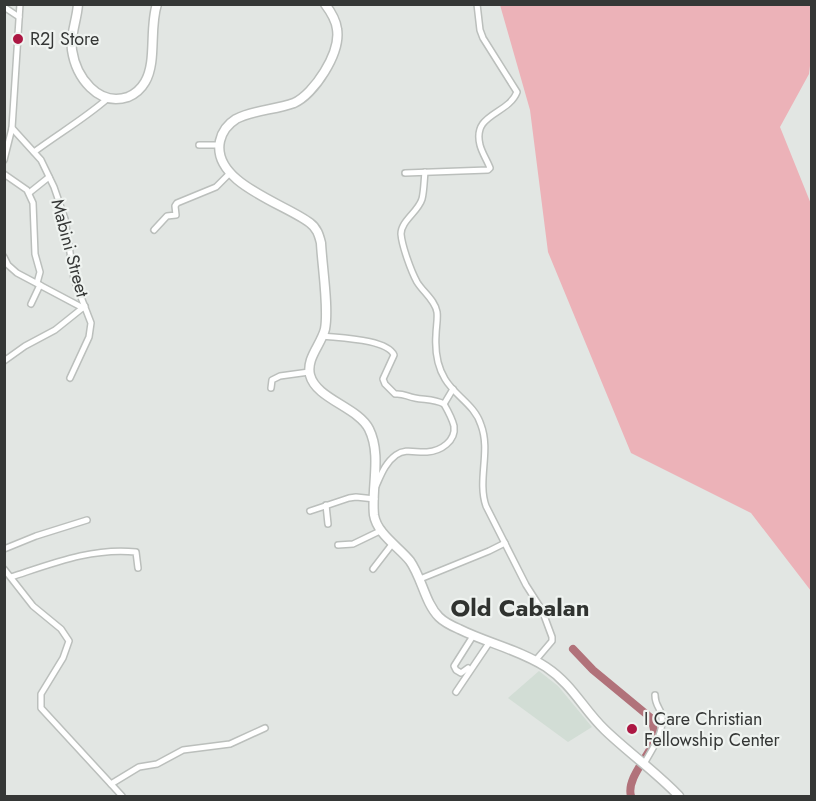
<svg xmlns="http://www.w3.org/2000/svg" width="816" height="801" viewBox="0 0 816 801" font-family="Jost,sans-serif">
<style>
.built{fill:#d2ddd5}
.green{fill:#ecb2b8}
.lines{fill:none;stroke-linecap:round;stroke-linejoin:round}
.river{stroke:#b1727a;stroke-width:8}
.minor-casing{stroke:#bbbfbc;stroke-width:8}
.highway-casing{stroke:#bbbfbc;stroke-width:11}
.minor{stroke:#fff;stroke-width:5}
.highway{stroke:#fff;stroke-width:8}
.poi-dot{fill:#ac1743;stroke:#eff3f0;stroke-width:2}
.labels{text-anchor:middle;stroke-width:4.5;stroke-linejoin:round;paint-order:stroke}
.poi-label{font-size:18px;fill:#353736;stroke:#eff3f0;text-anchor:start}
.street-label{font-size:18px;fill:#353736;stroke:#eff3f0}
.district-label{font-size:24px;font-weight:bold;fill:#303330;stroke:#eff3f0}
</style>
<rect width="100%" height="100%" fill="#e2e6e3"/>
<path class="built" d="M 539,671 L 558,686 L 592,727 L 568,742 L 508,698 Z"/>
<path class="green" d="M 500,5 L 811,5 L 812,50 L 809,74 L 780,127 L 811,204 L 811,591 L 751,513 L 631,453 L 548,252 L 530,110 Z"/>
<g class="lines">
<path class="river" d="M 573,649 L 593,670 L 651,718 C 653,725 656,733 654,741 C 649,756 626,779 631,796"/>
<g class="minor-casing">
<g id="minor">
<path d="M 4,7 L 19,17"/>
<path d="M 12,128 L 41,160 L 54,187 L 65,219 L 74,279 L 91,323 L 89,337 L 70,378"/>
<path d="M 199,145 L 219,145"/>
<path d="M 34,152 C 58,134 84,119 107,99"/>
<path d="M 4,160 L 12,128 L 20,4"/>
<path d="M 425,172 C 424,181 424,191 422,199 C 418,212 401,221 401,234 C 402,246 411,271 417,282 C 423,292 435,300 437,312 C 438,319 436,328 436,335 C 435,350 437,366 445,379 C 455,396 475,405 481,425 C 491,451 477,480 486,506 L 526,585 L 542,610 L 552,637 L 552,641 L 535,661"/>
<path d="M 405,173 L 488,170 L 490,168 C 487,160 482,153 480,145 C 472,113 508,115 517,92 L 483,38 L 480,30 L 477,4"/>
<path d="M 4,174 L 27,190 L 33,203 L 35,254 L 40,272 L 37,283"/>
<path d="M 29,193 L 49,177"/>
<path d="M 154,230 L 167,216 L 176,215 L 175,206 L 177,203 L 216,187 L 231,172"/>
<path d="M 4,257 L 8,265 L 17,273 L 83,308"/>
<path d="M 31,304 L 40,285"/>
<path d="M 323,336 C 339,338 387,339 394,355 L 383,379 L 385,384 L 395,394 C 404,393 407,397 415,398 C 425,400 434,399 444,404 C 448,411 452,418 454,426 C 456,441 441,451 427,452 C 416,453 406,448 396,455 C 385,463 381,475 376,486"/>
<path d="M 4,361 L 25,346 L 55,330 L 85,306"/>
<path d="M 271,388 L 272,380 L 280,376 L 309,372"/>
<path d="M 444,404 L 453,389"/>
<path d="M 326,505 L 328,524"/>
<path d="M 310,511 L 349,498 L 356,497 L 375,499"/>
<path d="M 338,545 L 353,544 L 382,530"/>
<path d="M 4,549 L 36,536 L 87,520"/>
<path d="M 4,569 L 33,606 L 61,629 L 69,641 L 63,658 L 41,694 L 41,708 L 122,796"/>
<path d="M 373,569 L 393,543"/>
<path d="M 11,577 C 51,564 93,547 136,552 L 138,568"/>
<path d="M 420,579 L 489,551 L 505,543"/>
<path d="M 468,668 L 461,673 L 456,670 L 454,666 L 473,636"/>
<path d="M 456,692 L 489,643"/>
<path d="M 644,764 C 652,749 663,735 662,718 C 662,709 655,707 655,695"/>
<path d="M 111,784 L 139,767 L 157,764 L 183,750 L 230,744 L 265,728"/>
</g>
</g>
<g class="highway-casing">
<g id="highway">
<path d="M 78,4 C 77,20 70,35 72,50 C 76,77 98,107 128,97 C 135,94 141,89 145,82 C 157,62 149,28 157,4"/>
<path d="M 325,4 C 331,12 336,20 337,29 C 341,53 314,94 294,103 C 275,110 253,110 236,119 C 228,124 222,132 220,141 C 211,183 286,204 310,223 C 317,228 319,235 321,243 C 322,265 329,308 325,329 C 321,345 306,358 310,375 C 316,399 358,407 369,429 C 382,455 371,488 374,515 C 377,534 399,547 410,561 C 422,578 425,603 439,617 C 445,623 452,626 459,629 C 487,643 520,650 546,667 C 573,685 583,709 605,730 C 629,753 656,772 679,796"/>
</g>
</g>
<use href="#minor" class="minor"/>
<use href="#highway" class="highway"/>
</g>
<g class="poi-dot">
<circle cx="18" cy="39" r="6"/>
<circle cx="632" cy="729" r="6"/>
</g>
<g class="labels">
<g class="poi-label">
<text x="30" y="45">R2J Store</text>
<text x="644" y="725">I Care Christian<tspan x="644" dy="21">Fellowship Center</tspan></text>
</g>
<g class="street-label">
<text transform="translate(70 248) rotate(75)" y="6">Mabini Street</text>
</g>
<g class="district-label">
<text x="520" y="616">Old Cabalan</text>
</g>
</g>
<rect width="816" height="801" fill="none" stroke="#353736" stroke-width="12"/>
</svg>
